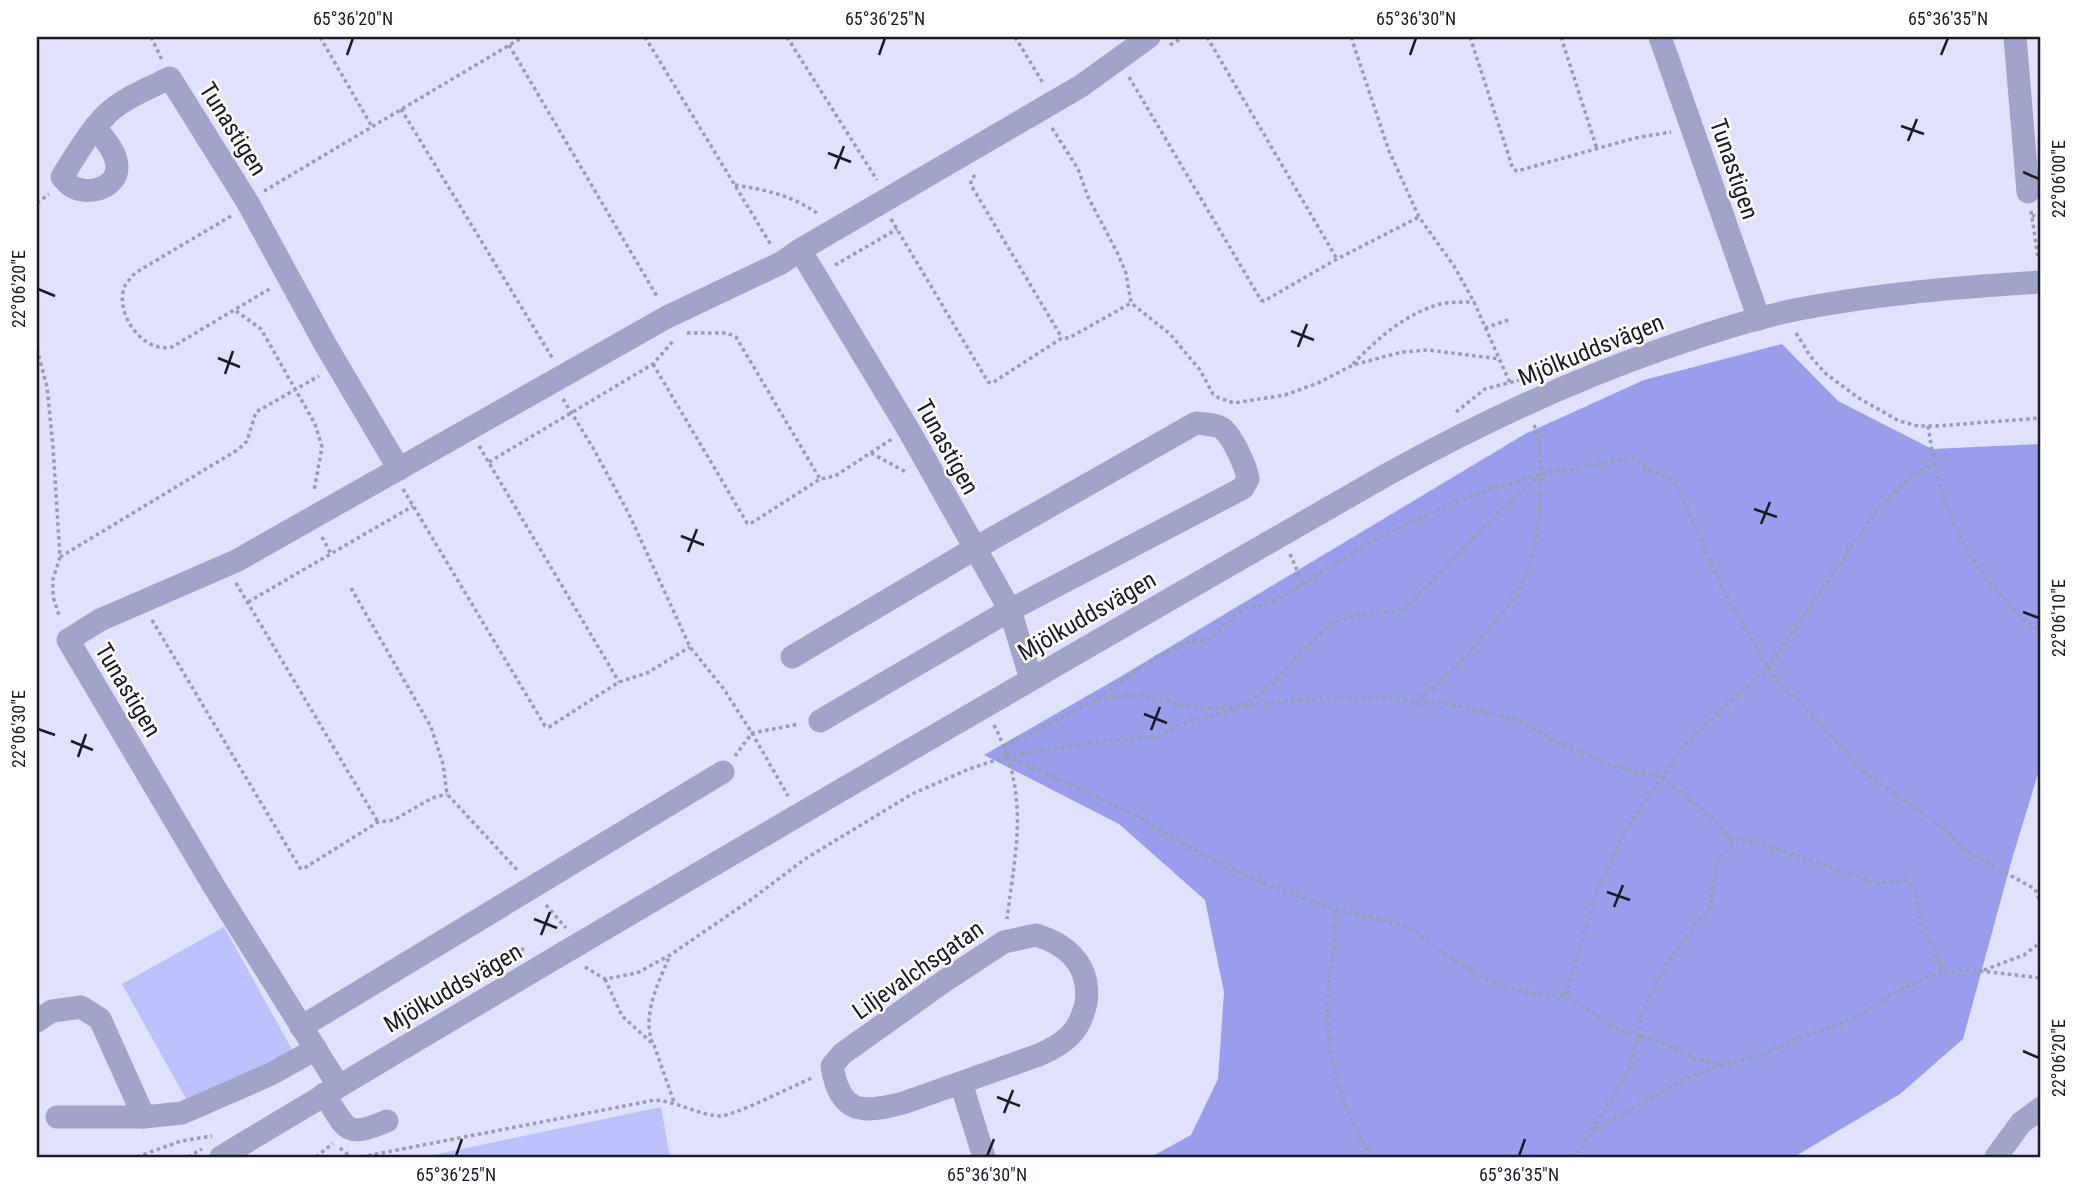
<svg xmlns="http://www.w3.org/2000/svg" width="2078" height="1194" viewBox="0 0 2078 1194" font-family="'Roboto Condensed',sans-serif">
<style>
.green{fill:#bdc1fb}
.forest{fill:#999dec}
.lines{fill:none;stroke-linecap:round;stroke-linejoin:round}
.path{stroke:#9a9cb2;stroke-width:3.5;stroke-dasharray:3.5 3.5;stroke-linecap:butt}
.minor{stroke:#a1a4c8;stroke-width:23}
.ticks{fill:none;stroke:#1a1b27;stroke-width:2.5}
.labels{text-anchor:middle;stroke-width:5;stroke-linejoin:round;paint-order:stroke}
.street-label{font-size:24px;fill:#1a1b27;stroke:#fff}
.neatline{fill:none;stroke:#1a1b27;stroke-width:2.5}
.ticks-label{font-size:18px;text-anchor:middle;fill:#1a1b27}
</style>
<rect width="100%" height="100%" fill="#dfe1fd"/>
<g class="green">
<path d="M 224,927 L 294,1053 L 190,1106 L 122,984 Z"/>
<path d="M 661,1107 L 670,1157 L 424,1157 Z"/>
</g>
<path class="forest" d="M 1782,344 L 1838,401 L 1932,449 L 2041,444 L 2041,764 L 2012,859 L 1963,1039 L 1900,1094 L 1794,1157 L 1151,1157 L 1191,1135 L 1218,1079 L 1224,992 L 1205,900 L 1119,824 L 984,755 L 1120,677 L 1525,434 L 1644,380 Z"/>
<g class="lines">
<g class="path">
<path d="M 151,37 L 162,60"/>
<path d="M 320,37 L 371,125"/>
<path d="M 645,37 L 771,245"/>
<path d="M 787,37 L 877,180"/>
<path d="M 1015,37 L 1043,83"/>
<path d="M 1207,37 L 1337,259"/>
<path d="M 1351,37 L 1389,151 L 1419,217 L 1454,266 L 1474,302 L 1510,383"/>
<path d="M 1470,37 L 1513,169 L 1517,171 L 1635,138 L 1671,132"/>
<path d="M 1561,37 L 1597,149"/>
<path d="M 509,45 L 658,298"/>
<path d="M 1170,45 L 1184,37"/>
<path d="M 1129,77 L 1261,300 L 1264,301 L 1337,259 L 1419,217"/>
<path d="M 401,109 L 553,359"/>
<path d="M 1052,128 L 1078,169 L 1088,197 L 1117,252 L 1126,273 L 1131,303 L 1170,334 L 1200,370 L 1213,394 L 1219,398 L 1234,403 L 1285,395 L 1318,383 L 1353,365 L 1402,352 L 1428,350 L 1500,359"/>
<path d="M 975,175 L 971,180 L 971,185 L 1062,338"/>
<path d="M 735,185 C 766,190 792,195 818,214"/>
<path d="M 264,191 L 523,37"/>
<path d="M 37,203 L 49,194"/>
<path d="M 2031,211 L 2038,257"/>
<path d="M 2032,215 L 2041,219"/>
<path d="M 231,216 L 135,273 C 130,279 124,284 123,292 C 118,318 144,353 172,347 L 271,288"/>
<path d="M 891,219 L 988,382 L 992,383 L 1062,338 L 1069,338 L 1131,303"/>
<path d="M 835,265 L 897,229"/>
<path d="M 236,311 L 261,329 L 315,424 L 322,447 L 314,491"/>
<path d="M 1485,328 L 1511,319"/>
<path d="M 687,333 L 727,333 L 736,337 L 820,479"/>
<path d="M 1796,333 L 1811,357 L 1825,373 L 1857,397 L 1899,421 L 1918,426 L 1936,426 L 2041,418"/>
<path d="M 37,349 L 47,387 L 53,447 L 60,557 L 53,579 L 53,597 L 60,618"/>
<path d="M 653,364 L 747,523 L 750,524 L 820,479 L 835,476 L 892,439"/>
<path d="M 1353,364 C 1378,338 1405,314 1440,304 C 1451,302 1463,302 1474,302"/>
<path d="M 563,399 L 593,448 L 628,512 L 690,647 L 723,688 L 752,733 L 788,796"/>
<path d="M 1456,412 L 1485,389 L 1523,379"/>
<path d="M 1534,425 L 1538,435 L 1541,474"/>
<path d="M 1928,426 L 1934,463 L 1910,478 L 1880,506 L 1769,666 L 1685,744 L 1626,829 L 1597,891 L 1566,995 L 1613,1027 L 1666,1044 L 1697,1059 L 1722,1065 L 1761,1055 L 1796,1039 L 1857,1018 L 1889,995 L 1943,971 L 1981,971 L 2041,978"/>
<path d="M 479,446 L 619,682"/>
<path d="M 871,453 L 906,472"/>
<path d="M 489,462 L 653,364 L 674,340"/>
<path d="M 1934,463 C 1941,485 1946,509 1956,529 C 1969,560 2013,615 2041,632"/>
<path d="M 403,489 L 545,726 L 549,727 L 619,682 L 647,673 L 690,647"/>
<path d="M 322,537 L 331,554"/>
<path d="M 1290,554 L 1303,584"/>
<path d="M 60,557 L 239,449 L 247,441 L 256,412 L 319,376"/>
<path d="M 236,583 L 378,822"/>
<path d="M 351,588 L 431,727 L 443,764 L 447,794 L 519,872"/>
<path d="M 248,602 L 413,506"/>
<path d="M 152,620 L 300,868 L 303,869 L 378,822 L 394,820 L 432,798 L 447,794"/>
<path d="M 1098,700 L 1138,694 L 1183,706 L 1217,708 L 1308,699 L 1391,698 L 1415,703 L 1436,702 L 1489,713 L 1517,720 L 1558,742 L 1609,765 L 1662,777 L 1715,820 L 1733,843 L 1717,862 L 1710,907 L 1668,961 L 1648,1000 L 1641,1017 L 1640,1034 L 1628,1072 L 1575,1157"/>
<path d="M 994,725 C 1030,795 1016,846 1007,919"/>
<path d="M 1004,746 L 1096,700 L 1156,657 L 1191,642 L 1207,640 L 1245,608 L 1272,602 L 1377,538 L 1469,496 L 1541,474 L 1633,458 L 1650,470 L 1675,481 L 1725,594 L 1778,683 L 1806,708 L 1864,773 L 1943,827 L 1966,851 L 2035,889 L 2041,904"/>
<path d="M 735,756 L 752,733 L 799,724"/>
<path d="M 1729,837 L 1762,844 L 1879,884 L 1906,880 L 1915,890 L 1921,927 L 1933,947 L 1943,971"/>
<path d="M 546,905 L 566,928"/>
<path d="M 1335,910 C 1358,914 1382,918 1404,926 C 1418,932 1432,945 1444,953 C 1485,982 1515,995 1565,995"/>
<path d="M 585,967 L 605,979 L 637,973 L 670,955 L 749,901 L 805,859 L 912,794 L 969,769 L 1008,756"/>
<path d="M 1984,970 L 2024,955 L 2041,942"/>
<path d="M 474,979 L 495,960 L 526,948"/>
<path d="M 605,979 L 622,1016 L 653,1044 C 641,1015 659,982 670,955"/>
<path d="M 654,1045 L 674,1102"/>
<path d="M 1595,1129 L 1683,1080 L 1722,1065"/>
<path d="M 340,1148 L 351,1157"/>
<path d="M 51,1157 L 56,1157"/>
<path d="M 137,1157 L 181,1141 L 212,1136"/>
<path d="M 188,1157 L 202,1149"/>
<path d="M 316,1157 L 333,1143"/>
<path d="M 361,1157 L 655,1100 C 679,1102 698,1115 720,1116 C 732,1117 797,1084 812,1078"/>
<path d="M 1372,1157 C 1338,1102 1323,1050 1329,984 C 1332,957 1337,939 1335,910 L 1237,872 L 1198,852 L 1137,816 L 1008,756 L 1102,741 L 1156,737 L 1189,721 L 1215,715 L 1246,705 L 1279,677 L 1300,652 L 1332,623 L 1357,615 L 1404,610 L 1496,515 L 1541,474 L 1538,532 L 1530,564 L 1518,593 L 1463,660 L 1415,703"/>
</g>
<g class="minor">
<path d="M 1660,37 L 1759,319"/>
<path d="M 2015,37 L 2028,192"/>
<path d="M 95,127 C 104,139 116,151 117,166 C 118,187 91,195 75,188 C 69,186 66,181 62,177 C 76,155 89,132 107,114 C 124,98 149,88 170,78 L 248,203 L 325,344 L 399,469"/>
<path d="M 800,250 L 908,429 L 1010,610 L 1031,679"/>
<path d="M 792,657 L 974,549 L 1196,423 C 1205,424 1216,424 1223,429 C 1233,438 1246,466 1248,479 L 1243,488 L 1010,610 L 820,721"/>
<path d="M 1036,935 C 1069,945 1091,967 1086,1003 C 1084,1011 1081,1021 1076,1028 C 1067,1042 1051,1050 1036,1056 L 903,1103 C 861,1114 840,1114 832,1066 L 842,1054 L 943,982 L 1004,942 Z"/>
<path d="M 37,1021 L 52,1011 L 81,1007 L 100,1019 L 144,1117"/>
<path d="M 301,1027 L 723,772"/>
<path d="M 961,1083 L 984,1157"/>
<path d="M 338,1085 L 215,888 L 68,640 L 100,620 L 236,561 L 667,317 L 781,263 L 800,250 L 1081,86 L 1149,37"/>
<path d="M 324,1094 C 347,1129 344,1139 387,1121"/>
<path d="M 57,1117 L 144,1117 L 182,1113 L 271,1074 L 316,1049"/>
<path d="M 221,1157 C 607,925 997,698 1388,474 C 1475,426 1563,384 1657,351 C 1702,335 1748,320 1794,310 C 1876,294 1958,287 2041,282"/>
<path d="M 1996,1157 L 2021,1123 L 2041,1108"/>
</g>
</g>
<path class="ticks" d="M 347,55 L 353,38M 879,55 L 885,38M 1410,55 L 1416,38M 1941,55 L 1948,38M 1901,126 L 1924,134M 1908,141 L 1917,119M 828,153 L 851,162M 835,169 L 844,146M 2023,172 L 2039,179M 38,289 L 55,296M 1291,331 L 1314,340M 1298,347 L 1307,324M 218,358 L 240,367M 225,374 L 233,351M 1754,509 L 1777,517M 1761,524 L 1770,502M 681,536 L 704,545M 688,552 L 697,529M 2023,612 L 2039,618M 1144,714 L 1167,723M 38,729 L 55,735M 1151,730 L 1160,707M 71,741 L 93,750M 78,757 L 86,734M 1607,892 L 1630,900M 1614,907 L 1623,885M 534,919 L 557,928M 541,935 L 550,912M 2023,1051 L 2039,1058M 997,1097 L 1020,1106M 1004,1113 L 1013,1090M 456,1156 L 462,1139M 987,1156 L 994,1139M 1519,1156 L 1525,1139"/>
<g class="labels">
<g class="street-label">
<text transform="translate(233 129) rotate(58)" y="8">Tunastigen</text>
<text transform="translate(1734 169) rotate(71)" y="8">Tunastigen</text>
<text transform="translate(1591 350) rotate(-22)" y="8">Mjölkuddsvägen</text>
<text transform="translate(947 447) rotate(61)" y="8">Tunastigen</text>
<text transform="translate(1087 616) rotate(-30)" y="8">Mjölkuddsvägen</text>
<text transform="translate(128 690) rotate(59)" y="8">Tunastigen</text>
<text transform="translate(918 970) rotate(-35)" y="8">Liljevalchsgatan</text>
<text transform="translate(453 988) rotate(-30)" y="8">Mjölkuddsvägen</text>
</g>
</g>
<rect width="2078" height="1194" fill="none" stroke="#ffffff" stroke-width="77"/>
<rect x="38" y="38" width="2001" height="1118" class="neatline"/>
<g class="ticks-label">
<text x="353" y="25">65°36'20"N</text>
<text x="885" y="25">65°36'25"N</text>
<text x="1416" y="25">65°36'30"N</text>
<text x="1948" y="25">65°36'35"N</text>
<text transform="translate(2059 179) rotate(-90)" y="6">22°06'00"E</text>
<text transform="translate(19 289) rotate(-90)" y="6">22°06'20"E</text>
<text transform="translate(2059 618) rotate(-90)" y="6">22°06'10"E</text>
<text transform="translate(19 729) rotate(-90)" y="6">22°06'30"E</text>
<text transform="translate(2059 1058) rotate(-90)" y="6">22°06'20"E</text>
<text x="456" y="1181">65°36'25"N</text>
<text x="987" y="1181">65°36'30"N</text>
<text x="1519" y="1181">65°36'35"N</text>
</g>
</svg>
